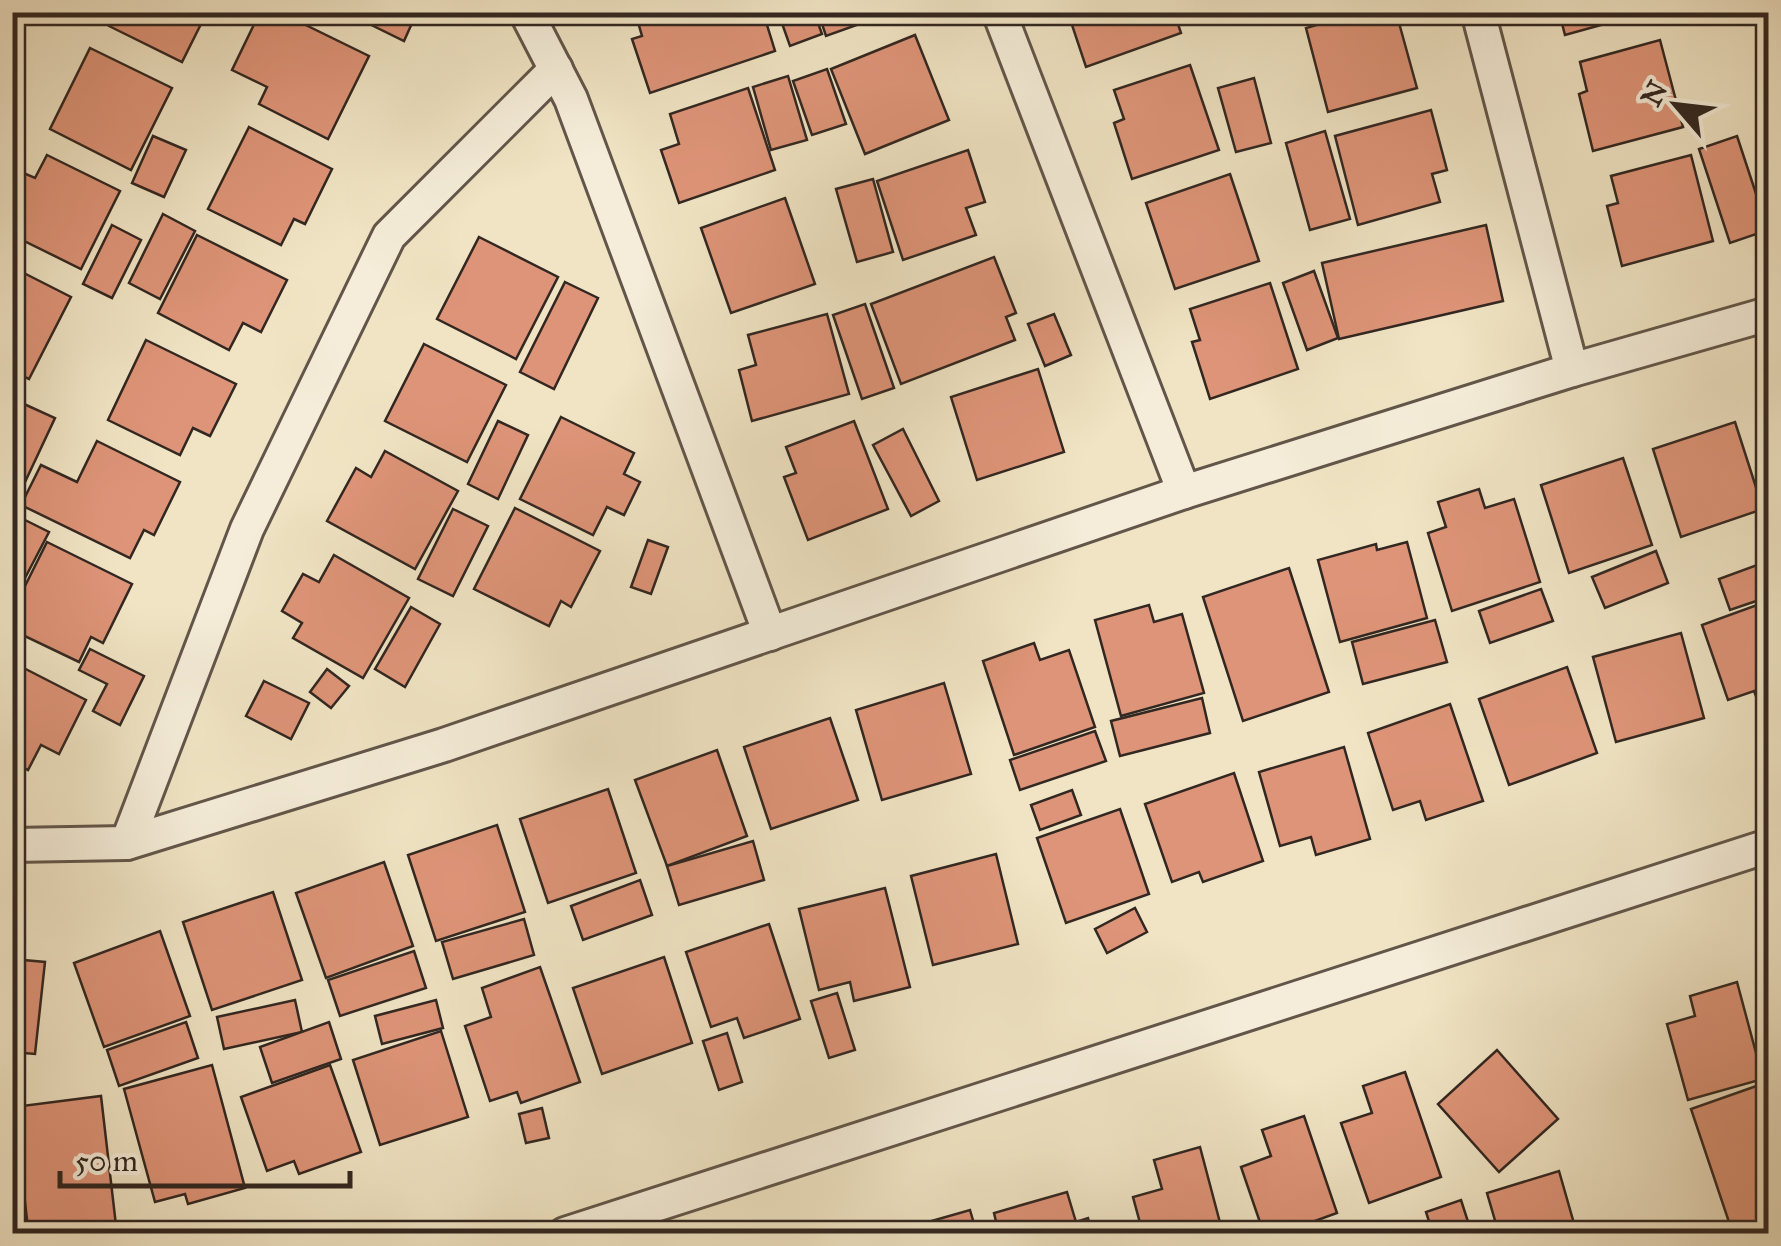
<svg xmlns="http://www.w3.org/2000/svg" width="1781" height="1246" viewBox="0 0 1781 1246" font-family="'IM FELL Great Primer',serif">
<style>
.building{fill:#de9478;stroke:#322721;stroke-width:2.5}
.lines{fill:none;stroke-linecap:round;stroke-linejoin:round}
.street-casing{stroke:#62564a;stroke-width:38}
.street{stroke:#f5edd9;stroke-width:32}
</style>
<rect width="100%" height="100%" fill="#f0e4c4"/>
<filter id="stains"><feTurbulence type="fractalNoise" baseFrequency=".002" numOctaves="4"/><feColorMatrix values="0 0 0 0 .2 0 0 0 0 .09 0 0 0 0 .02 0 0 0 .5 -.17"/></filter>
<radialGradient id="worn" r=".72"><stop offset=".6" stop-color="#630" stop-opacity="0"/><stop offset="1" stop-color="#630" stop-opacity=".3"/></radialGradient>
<g class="building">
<path d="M 115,12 L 207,12 L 182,62 L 109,26 Z"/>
<path d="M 260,12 L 279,12 L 369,56 L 328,139 L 259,104 L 267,87 L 232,70 Z"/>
<path d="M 345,12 L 417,12 L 404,41 Z"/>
<path d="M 635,12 L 763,12 L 775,51 L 650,93 L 632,39 L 642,36 Z"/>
<path d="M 778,12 L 814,12 L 822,34 L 790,46 Z"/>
<path d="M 818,12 L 893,12 L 826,36 Z"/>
<path d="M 1174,12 L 1181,33 L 1086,67 L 1068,13 Z"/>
<path d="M 1362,12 L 1396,12 L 1417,88 L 1328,112 L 1306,28 Z"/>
<path d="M 1559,12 L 1648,12 L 1565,35 Z"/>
<path d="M 1760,12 L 1768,12 L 1768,46 Z"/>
<path d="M 915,35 L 949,120 L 865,154 L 831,69 Z"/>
<path d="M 1660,40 L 1683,127 L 1593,151 L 1579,94 L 1587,91 L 1580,62 Z"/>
<path d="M 90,48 L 172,88 L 131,170 L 50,129 Z"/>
<path d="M 1190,65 L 1219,150 L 1132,179 L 1114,123 L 1124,119 L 1114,90 Z"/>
<path d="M 827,69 L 846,124 L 812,135 L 793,81 Z"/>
<path d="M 788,76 L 807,140 L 771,150 L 753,87 Z"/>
<path d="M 1254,78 L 1271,143 L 1236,152 L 1218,88 Z"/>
<path d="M 748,88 L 775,170 L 679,203 L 661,150 L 679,144 L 670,114 Z"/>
<path d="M 1431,110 L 1447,170 L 1432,174 L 1440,202 L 1358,225 L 1335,136 Z"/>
<path d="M 249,127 L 332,169 L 305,224 L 294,219 L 281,245 L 208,209 Z"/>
<path d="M 1325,131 L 1350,219 L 1310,230 L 1286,143 Z"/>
<path d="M 153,136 L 186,150 L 164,197 L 132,183 Z"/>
<path d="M 1737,136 L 1768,230 L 1730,243 L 1699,149 Z"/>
<path d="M 968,150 L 985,202 L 966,208 L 976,235 L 903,260 L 877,181 Z"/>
<path d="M 47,155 L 120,191 L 81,269 L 12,235 L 12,184 L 19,171 L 35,178 Z"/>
<path d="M 1691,155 L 1713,241 L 1622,266 L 1607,206 L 1618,203 L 1611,176 Z"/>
<path d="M 1230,174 L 1259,261 L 1175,289 L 1146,203 Z"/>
<path d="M 873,179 L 893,252 L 857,262 L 836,189 Z"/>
<path d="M 785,198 L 815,284 L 731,313 L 701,228 Z"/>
<path d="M 163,214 L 195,231 L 160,299 L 129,283 Z"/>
<path d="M 112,225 L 141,240 L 112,298 L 83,284 Z"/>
<path d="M 1486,225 L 1503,301 L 1339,339 L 1322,263 Z"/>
<path d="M 197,235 L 287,280 L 261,332 L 243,323 L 229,350 L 158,313 Z"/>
<path d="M 479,237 L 558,277 L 516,359 L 437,319 Z"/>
<path d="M 994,257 L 1016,313 L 1006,317 L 1015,340 L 901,384 L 871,304 Z"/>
<path d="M 12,267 L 71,297 L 29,379 L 12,370 Z"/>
<path d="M 1314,271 L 1338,338 L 1307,350 L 1283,283 Z"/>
<path d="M 565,282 L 598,298 L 554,389 L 520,372 Z"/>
<path d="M 1270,283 L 1298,369 L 1210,399 L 1192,342 L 1200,340 L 1190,309 Z"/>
<path d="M 865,304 L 894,388 L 862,399 L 833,315 Z"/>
<path d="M 827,314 L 849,394 L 752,421 L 739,370 L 756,365 L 748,335 Z"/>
<path d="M 1054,314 L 1071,355 L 1045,366 L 1028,324 Z"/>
<path d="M 146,340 L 236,384 L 210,436 L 193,428 L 180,455 L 108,420 Z"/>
<path d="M 424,344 L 506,385 L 467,462 L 385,421 Z"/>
<path d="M 1038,369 L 1064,452 L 977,480 L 951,397 Z"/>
<path d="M 24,404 L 55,418 L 25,482 L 12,476 L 12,428 Z"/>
<path d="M 561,417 L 634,453 L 624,474 L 640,482 L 624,515 L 607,507 L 593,535 L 520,499 Z"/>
<path d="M 498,421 L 528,435 L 498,499 L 468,484 Z"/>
<path d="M 854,421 L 888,509 L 808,540 L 784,477 L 796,473 L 786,447 Z"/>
<path d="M 1735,422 L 1763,509 L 1681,537 L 1653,449 Z"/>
<path d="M 1768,424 L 1768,451 L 1760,427 Z"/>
<path d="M 903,429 L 939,501 L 911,516 L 873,445 Z"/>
<path d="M 97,441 L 180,482 L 154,535 L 144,530 L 130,558 L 21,505 L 41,465 L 77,482 Z"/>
<path d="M 385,451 L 458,491 L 415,569 L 327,521 L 356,468 L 371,477 Z"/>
<path d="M 1623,458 L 1652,545 L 1569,573 L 1541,485 Z"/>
<path d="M 1479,489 L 1485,508 L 1514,499 L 1540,582 L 1452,611 L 1428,533 L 1446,527 L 1438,502 Z"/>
<path d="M 515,508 L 600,551 L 571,607 L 561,601 L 549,626 L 474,589 Z"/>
<path d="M 453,509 L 488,526 L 453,596 L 418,579 Z"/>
<path d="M 17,516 L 49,532 L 24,580 L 12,575 L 12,524 Z"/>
<path d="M 648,540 L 668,547 L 651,594 L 631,587 Z"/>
<path d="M 47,542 L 132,584 L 103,643 L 91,637 L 79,662 L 12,630 L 12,612 Z"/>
<path d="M 1407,542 L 1427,618 L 1340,642 L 1318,560 L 1376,544 L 1377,550 Z"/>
<path d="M 1656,551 L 1668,583 L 1605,608 L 1592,577 Z"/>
<path d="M 334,555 L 409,598 L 363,678 L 293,638 L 302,623 L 282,611 L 303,574 L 319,582 Z"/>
<path d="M 1768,561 L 1768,597 L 1730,610 L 1719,579 Z"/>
<path d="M 1289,568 L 1329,692 L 1243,721 L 1203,597 Z"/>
<path d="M 1541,589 L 1553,621 L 1490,643 L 1479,611 Z"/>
<path d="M 1768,601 L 1768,700 L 1759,704 L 1754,691 L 1728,700 L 1702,625 Z"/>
<path d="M 1149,605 L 1154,622 L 1182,614 L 1204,693 L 1121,716 L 1095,620 Z"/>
<path d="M 411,607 L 440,624 L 405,687 L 375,669 Z"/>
<path d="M 1435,620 L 1447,662 L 1363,684 L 1352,642 Z"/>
<path d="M 1681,633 L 1704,718 L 1616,742 L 1593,657 Z"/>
<path d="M 1034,643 L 1040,660 L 1069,650 L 1095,727 L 1014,755 L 983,661 Z"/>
<path d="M 90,649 L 144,676 L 120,725 L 93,711 L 107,684 L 79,670 Z"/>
<path d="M 12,662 L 86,700 L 59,754 L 41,745 L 28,770 L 12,762 Z"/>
<path d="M 1567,667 L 1597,753 L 1509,785 L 1479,699 Z"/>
<path d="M 327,669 L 349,686 L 331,708 L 310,692 Z"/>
<path d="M 264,681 L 309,703 L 291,739 L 246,716 Z"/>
<path d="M 944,683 L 971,774 L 882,800 L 856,710 Z"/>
<path d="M 1202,698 L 1210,733 L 1120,756 L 1111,721 Z"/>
<path d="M 1450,704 L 1483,801 L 1426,820 L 1420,801 L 1393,810 L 1368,733 Z"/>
<path d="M 830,718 L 858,800 L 771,829 L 744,747 Z"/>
<path d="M 1095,731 L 1106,761 L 1020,790 L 1010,760 Z"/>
<path d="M 1344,747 L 1370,839 L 1316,855 L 1311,837 L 1280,846 L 1259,772 Z"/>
<path d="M 717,750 L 747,836 L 667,866 L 635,780 Z"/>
<path d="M 1234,773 L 1263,861 L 1203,882 L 1199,872 L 1172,882 L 1145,804 Z"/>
<path d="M 608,789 L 636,873 L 548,903 L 520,819 Z"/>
<path d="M 1072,790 L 1081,815 L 1040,830 L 1031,805 Z"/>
<path d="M 1120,809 L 1149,894 L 1066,923 L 1037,838 Z"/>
<path d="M 497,825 L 525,912 L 436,941 L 408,855 Z"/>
<path d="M 753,841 L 764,880 L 679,905 L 667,866 Z"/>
<path d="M 996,854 L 1018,944 L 933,965 L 911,876 Z"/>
<path d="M 384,862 L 413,946 L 326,978 L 296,893 Z"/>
<path d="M 640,880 L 652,915 L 583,940 L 571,906 Z"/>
<path d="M 885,888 L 910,987 L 854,1001 L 850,982 L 819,990 L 799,909 Z"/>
<path d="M 273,892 L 302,980 L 212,1010 L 183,922 Z"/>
<path d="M 1135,908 L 1147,932 L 1107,953 L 1095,929 Z"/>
<path d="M 524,919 L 534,955 L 453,979 L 442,942 Z"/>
<path d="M 769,924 L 800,1019 L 744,1038 L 737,1018 L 711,1027 L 686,952 Z"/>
<path d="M 160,931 L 190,1016 L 104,1047 L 74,963 Z"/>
<path d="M 414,951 L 426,988 L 340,1016 L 328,980 Z"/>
<path d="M 664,957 L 692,1043 L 602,1074 L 573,988 Z"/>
<path d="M 12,959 L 45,962 L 35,1054 L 12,1052 Z"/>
<path d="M 540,967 L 580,1082 L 521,1103 L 517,1092 L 490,1101 L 465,1026 L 491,1017 L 482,988 Z"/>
<path d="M 1737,982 L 1763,1079 L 1688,1100 L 1667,1024 L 1695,1016 L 1690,996 Z"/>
<path d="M 837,993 L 855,1050 L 829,1058 L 811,1001 Z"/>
<path d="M 295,1000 L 302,1032 L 224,1049 L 217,1017 Z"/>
<path d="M 436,1000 L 443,1028 L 382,1044 L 375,1016 Z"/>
<path d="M 186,1022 L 198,1058 L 119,1086 L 107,1050 Z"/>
<path d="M 329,1022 L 341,1059 L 272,1083 L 260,1047 Z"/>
<path d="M 441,1031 L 468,1117 L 380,1145 L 353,1060 Z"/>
<path d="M 727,1033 L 742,1082 L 719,1090 L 703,1041 Z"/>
<path d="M 1497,1050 L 1558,1119 L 1499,1172 L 1438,1104 Z"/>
<path d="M 212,1065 L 245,1188 L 188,1204 L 185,1194 L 155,1202 L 124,1089 Z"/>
<path d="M 330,1065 L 361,1152 L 299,1174 L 294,1161 L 267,1171 L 241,1097 Z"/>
<path d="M 1405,1072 L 1441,1177 L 1369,1203 L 1341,1123 L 1372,1113 L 1363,1086 Z"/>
<path d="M 1765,1083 L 1768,1095 L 1768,1234 L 1733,1234 L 1691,1109 Z"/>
<path d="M 101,1096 L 117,1234 L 56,1234 L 55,1225 L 28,1228 L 14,1107 Z"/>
<path d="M 542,1108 L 549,1138 L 526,1143 L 519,1114 Z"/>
<path d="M 1304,1116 L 1337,1213 L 1279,1234 L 1264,1234 L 1241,1167 L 1271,1156 L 1262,1130 Z"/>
<path d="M 1200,1147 L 1223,1234 L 1143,1234 L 1133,1197 L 1162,1189 L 1154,1160 Z"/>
<path d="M 1559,1171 L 1577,1234 L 1499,1234 L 1487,1193 Z"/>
<path d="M 1067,1192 L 1076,1222 L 1088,1218 L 1092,1234 L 999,1234 L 994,1213 Z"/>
<path d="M 1461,1200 L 1472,1234 L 1433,1234 L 1426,1212 Z"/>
<path d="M 970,1210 L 977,1234 L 886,1234 Z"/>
</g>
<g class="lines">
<g class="street-casing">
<g id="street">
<path d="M 526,12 L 571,99 L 770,634"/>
<path d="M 999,12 L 1184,492"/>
<path d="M 1478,12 L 1572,370"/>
<path d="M 127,843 L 247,529 L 389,236 L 556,69"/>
<path d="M 12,845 L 127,843 L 444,745 L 1184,492 L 1572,370 L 1768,314"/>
<path d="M 565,1234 L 1768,846"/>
</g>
</g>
<use href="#street" class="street"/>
</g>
<rect width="1781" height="1246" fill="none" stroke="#f0e4c4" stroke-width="50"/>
<rect x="15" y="15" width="1751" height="1216" fill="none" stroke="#322721" stroke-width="5"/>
<rect x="25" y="25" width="1731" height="1196" fill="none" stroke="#322721" stroke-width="2.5"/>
<g transform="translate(1676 105) rotate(298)" stroke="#f5edd9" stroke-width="8" paint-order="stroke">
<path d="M0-8L18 38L0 25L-18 38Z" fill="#322721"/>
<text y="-15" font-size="28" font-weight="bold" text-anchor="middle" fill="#322721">N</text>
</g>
<path d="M60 1171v15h290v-15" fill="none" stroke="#322721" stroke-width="5"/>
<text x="75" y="1171" font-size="30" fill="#322721" stroke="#f5edd9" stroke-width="8" paint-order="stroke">50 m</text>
<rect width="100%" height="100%" filter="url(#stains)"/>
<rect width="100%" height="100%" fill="url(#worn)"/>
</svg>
